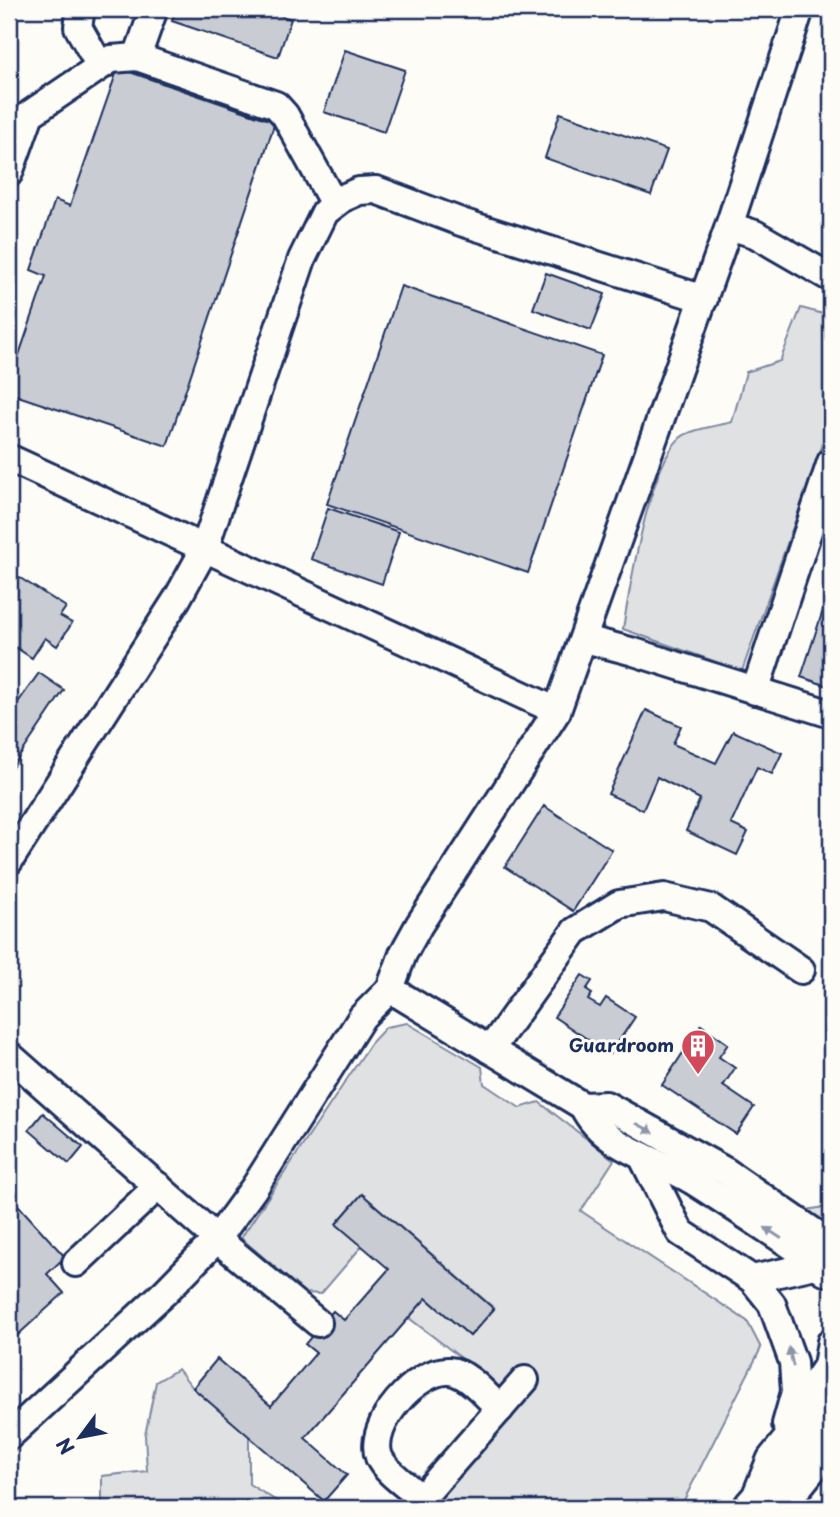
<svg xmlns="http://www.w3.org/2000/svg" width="840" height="1517" viewBox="0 0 840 1517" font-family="'Playpen Sans',sans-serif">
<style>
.green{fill:#e0e1e3;stroke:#7e88a0;stroke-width:2}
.building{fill:#c9ccd3;stroke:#1b2f5e;stroke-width:2}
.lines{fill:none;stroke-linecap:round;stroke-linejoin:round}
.minor-casing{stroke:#1b2f5e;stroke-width:32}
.highway-casing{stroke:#1b2f5e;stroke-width:44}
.minor{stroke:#fdfcf7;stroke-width:26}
.highway{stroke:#fdfcf7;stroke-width:38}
.oneway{fill:#8c96aa}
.labels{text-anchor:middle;stroke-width:6;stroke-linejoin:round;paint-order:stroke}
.poi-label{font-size:18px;font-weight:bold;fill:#1b2f5e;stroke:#fdfcf7;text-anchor:end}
</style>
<rect width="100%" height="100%" fill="#fdfcf7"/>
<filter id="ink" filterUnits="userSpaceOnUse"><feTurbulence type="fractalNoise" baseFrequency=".0143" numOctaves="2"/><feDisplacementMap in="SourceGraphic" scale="14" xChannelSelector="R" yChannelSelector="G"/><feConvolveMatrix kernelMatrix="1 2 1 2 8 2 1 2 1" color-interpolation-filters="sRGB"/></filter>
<g filter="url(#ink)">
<g class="green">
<path d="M 801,308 L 831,316 L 831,420 L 742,671 L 623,629 C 630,586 649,466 680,438 C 691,429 718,426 732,422 L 746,372 L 780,361 Z"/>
<path d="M 407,1023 L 482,1067 L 484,1084 L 520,1108 L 539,1102 L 614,1160 L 581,1211 L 747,1321 L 761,1348 L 680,1508 L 429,1508 L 500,1409 L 490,1380 L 409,1318 L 426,1298 L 470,1336 L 494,1308 L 362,1194 L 336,1224 L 362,1246 L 321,1294 L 305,1293 L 241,1238 L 371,1043 L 386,1027 Z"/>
<path d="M 831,1206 L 831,1226 L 806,1210 Z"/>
<path d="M 178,1369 L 193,1388 L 249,1436 L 249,1484 L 288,1508 L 102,1508 L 102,1476 L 147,1471 L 145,1435 L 156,1382 Z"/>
</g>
<g class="building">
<path d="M 176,9 L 260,9 L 291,19 L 278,57 L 172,21 Z"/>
<path d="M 345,50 L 405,70 L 384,132 L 324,112 Z"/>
<path d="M 118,68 L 275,122 L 167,446 L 9,393 L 9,384 L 46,276 L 31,270 L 55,200 L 70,206 Z"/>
<path d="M 560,113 L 667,150 L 651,195 L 545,158 Z"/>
<path d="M 546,273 L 605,294 L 591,330 L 533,309 Z"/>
<path d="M 401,286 L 602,355 L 528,573 L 327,504 Z"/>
<path d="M 328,508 L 399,532 L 382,584 L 311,559 Z"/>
<path d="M 9,571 L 66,607 L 60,616 L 72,623 L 57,646 L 45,638 L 32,658 L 9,643 Z"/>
<path d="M 831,586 L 831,687 L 801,677 Z"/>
<path d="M 39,673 L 64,690 L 9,772 L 9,715 Z"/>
<path d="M 646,710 L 681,726 L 673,744 L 716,763 L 733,731 L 782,753 L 772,774 L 757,767 L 731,824 L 748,832 L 737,855 L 686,831 L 700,799 L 657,777 L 643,810 L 608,794 Z"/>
<path d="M 544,806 L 612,850 L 573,911 L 505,867 Z"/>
<path d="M 582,975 L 592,981 L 586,990 L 592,994 L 588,1000 L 600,1007 L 606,998 L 635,1017 L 610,1054 L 554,1017 Z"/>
<path d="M 701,1025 L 728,1044 L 719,1057 L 735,1068 L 723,1086 L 754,1107 L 736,1134 L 662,1085 Z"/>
<path d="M 43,1113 L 83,1147 L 69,1164 L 29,1130 Z"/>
<path d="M 362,1194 L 494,1309 L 470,1336 L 426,1298 L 305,1438 L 347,1475 L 324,1501 L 193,1388 L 217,1359 L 271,1406 L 316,1353 L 305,1344 L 333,1311 L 344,1320 L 389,1269 L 336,1224 Z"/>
<path d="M 9,1195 L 65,1257 L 47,1274 L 64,1293 L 9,1343 Z"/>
</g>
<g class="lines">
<g class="minor-casing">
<g id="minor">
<path d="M 81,9 L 78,27 L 100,66"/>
<path d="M 137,57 L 154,9"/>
<path d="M 9,173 L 30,114 L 111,59 L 137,57 L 276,105 L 285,115 L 334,204"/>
<path d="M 729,226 L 755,234 L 831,278"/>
<path d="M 9,458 L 557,711 L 419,925 L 403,954 L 390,989 L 583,1106 L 606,1105 L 725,1171 L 831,1244"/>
<path d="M 585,639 L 634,652 L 831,714"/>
<path d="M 755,691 L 831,462"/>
<path d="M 557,711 L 729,226 L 800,9"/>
<path d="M 9,861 L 177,599 L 204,550 L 302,259 L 325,212 L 343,198 L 359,191 L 376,190 L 461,222 L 704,299"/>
<path d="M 490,1050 L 575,931 L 619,904 L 664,897 L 711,908 L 801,970"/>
<path d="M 9,1055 L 217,1239 L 318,1323"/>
<path d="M 583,1106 C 603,1148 655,1158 693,1181 C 736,1208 778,1237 820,1264 L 831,1268"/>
<path d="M 642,1156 L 680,1232 L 752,1279 L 772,1304 L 793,1362 L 795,1392 L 786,1424"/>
<path d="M 76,1263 L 158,1186"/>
<path d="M 752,1279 L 820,1264 L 825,1272"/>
<path d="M 798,1409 L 827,1366 L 831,1342"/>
<path d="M 9,1436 L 165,1292 L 217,1239 L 254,1188 L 362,1017 L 390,989"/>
<path d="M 421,1498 C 409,1487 386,1473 379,1457 C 367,1425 417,1369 449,1371 C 468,1372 487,1397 500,1409"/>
<path d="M 413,1508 L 525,1380"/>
</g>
</g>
<g class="highway-casing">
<g id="highway">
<path d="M 761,1499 L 795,1482 L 831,1437"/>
<path d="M 753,1508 L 761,1499 L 776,1462 L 831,1394"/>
</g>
</g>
<use href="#minor" class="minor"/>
<use href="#highway" class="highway"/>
</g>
<defs><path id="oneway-solid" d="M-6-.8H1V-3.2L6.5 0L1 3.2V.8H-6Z" transform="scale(1.75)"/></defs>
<g class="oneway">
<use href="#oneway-solid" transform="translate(645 1128) rotate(29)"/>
<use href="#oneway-solid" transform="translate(773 1233) rotate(-147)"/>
<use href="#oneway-solid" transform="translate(791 1357) rotate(-103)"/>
</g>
</g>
<defs>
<g id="building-pin" transform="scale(1.75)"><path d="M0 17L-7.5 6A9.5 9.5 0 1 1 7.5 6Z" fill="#d1495b" stroke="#fdfcf7"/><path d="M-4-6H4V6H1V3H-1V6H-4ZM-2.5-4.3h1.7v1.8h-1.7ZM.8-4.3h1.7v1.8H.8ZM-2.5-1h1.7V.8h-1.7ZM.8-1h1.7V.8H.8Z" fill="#fff"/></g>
</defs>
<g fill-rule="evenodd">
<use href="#building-pin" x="698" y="1046"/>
</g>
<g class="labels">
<g class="poi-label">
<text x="674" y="1052">Guardroom</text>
</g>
</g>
<rect width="840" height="1517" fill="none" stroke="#fdfcf7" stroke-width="35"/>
<rect x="18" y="18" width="805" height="1482" fill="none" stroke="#1b2f5e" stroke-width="2.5" filter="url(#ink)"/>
<g transform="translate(80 1437) rotate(238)" stroke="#fdfcf7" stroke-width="5" paint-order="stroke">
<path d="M0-5L12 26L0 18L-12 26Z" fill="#1b2f5e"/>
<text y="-10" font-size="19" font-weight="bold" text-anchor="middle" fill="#1b2f5e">N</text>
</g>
</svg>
